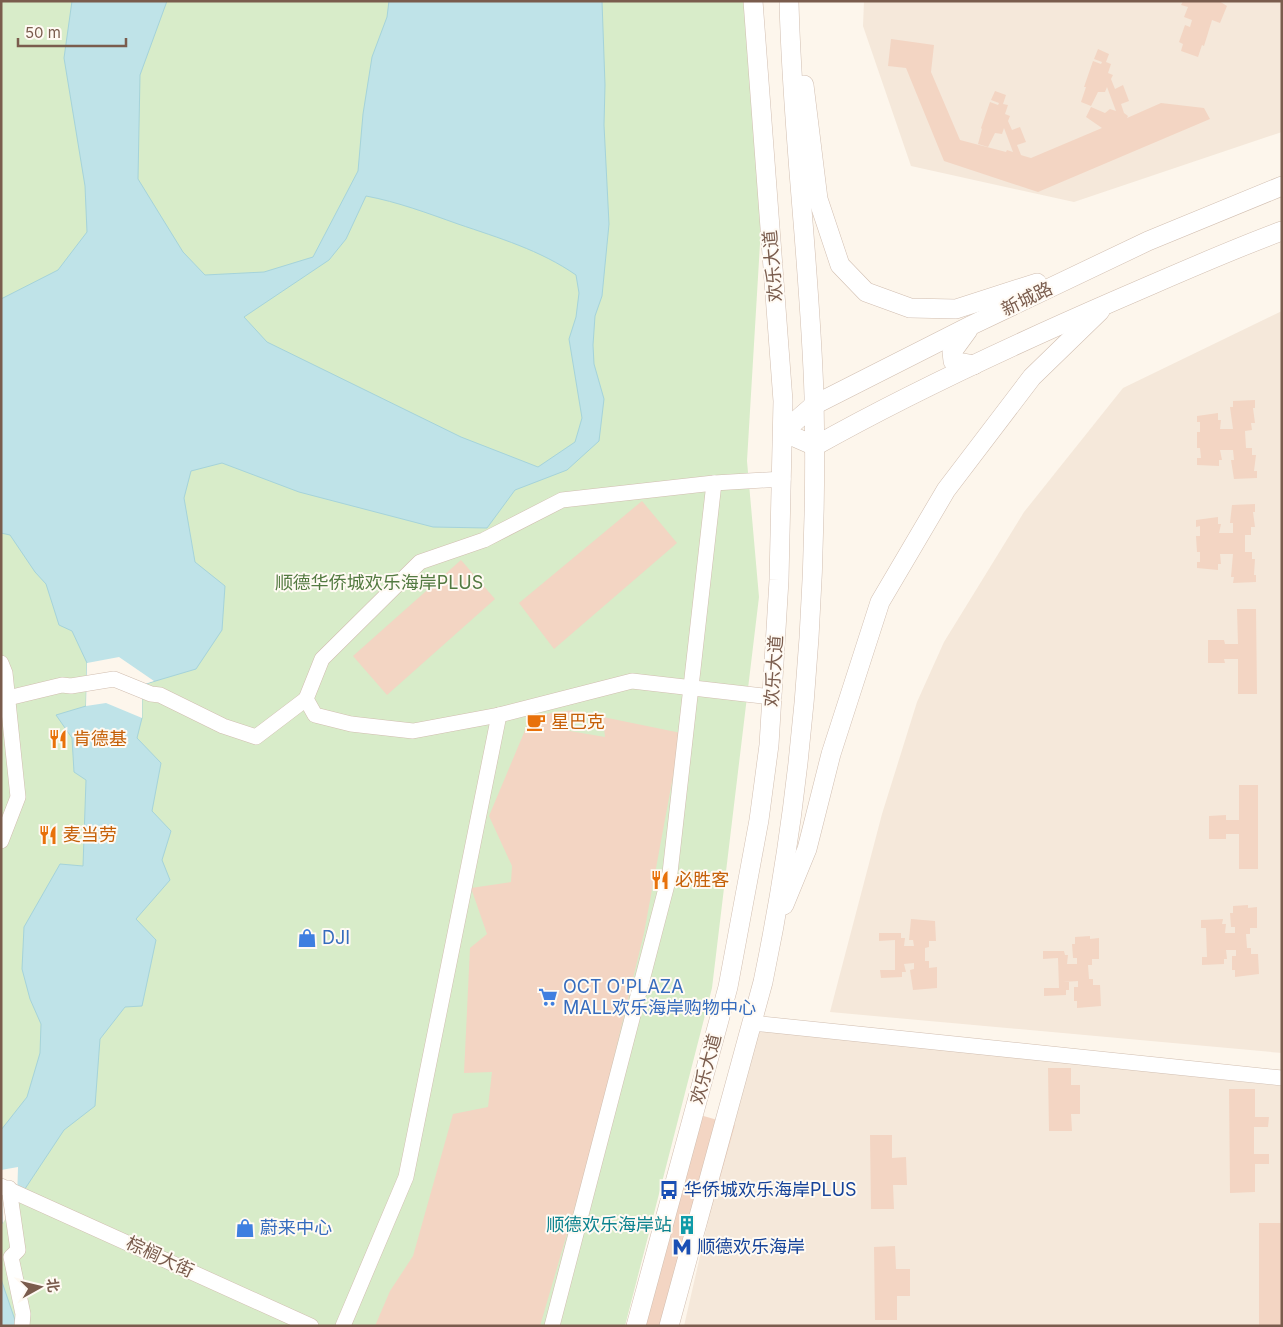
<svg xmlns="http://www.w3.org/2000/svg" width="1283" height="1327" viewBox="0 0 1283 1327" font-family="Inter,'Noto Sans SC',sans-serif">
<style>
.residential{fill:#f5e8da}
.green{fill:#d8ecc9}
.water{fill:#bfe3e8;stroke:#a5d3da;fill-rule:evenodd}
.pier{fill:#fdf6ec}
.building{fill:#f3d5c3}
.lines{fill:none;stroke-linecap:round;stroke-linejoin:round}
.minor-casing{stroke:#d1beb0;stroke-width:16}
.tertiary-casing{stroke:#d1beb0;stroke-width:20}
.minor{stroke:#fff;stroke-width:15}
.tertiary{stroke:#fff;stroke-width:19}
.labels{text-anchor:middle;stroke-width:4;stroke-linejoin:round;paint-order:stroke}
.street-label{font-size:18px;fill:#7a5c4d;stroke:#fffaf3}
.park-label{font-size:18px;fill:#537a41;stroke:#fffaf3}
.food-label{font-size:18px;fill:#c56008;stroke:#fffaf3;text-anchor:start}
.shop-label{font-size:18px;fill:#366cbe;stroke:#fffaf3;text-anchor:start}
.transit-label{font-size:18px;fill:#164399;stroke:#fffaf3;text-anchor:start}
.culture-label{font-size:18px;fill:#0d838f;stroke:#fffaf3;text-anchor:end}
</style>
<rect width="100%" height="100%" fill="#fdf6ec"/>
<g class="residential">
<path d="M 864,1 L 1282,1 L 1282,132 L 1074,202 L 911,166 L 863,26 Z"/>
<path d="M 1282,311 L 1282,1053 L 830,1012 L 882,814 L 917,702 L 944,642 L 1024,512 L 1123,388 Z"/>
<path d="M 752,1029 L 1282,1086 L 1282,1326 L 684,1326 Z"/>
</g>
<path class="green" d="M 1,1 L 748,1 L 761,227 L 747,461 L 759,597 L 712,988 L 625,1326 L 1,1326 Z"/>
<g class="water">
<path d="M 72,1 L 167,1 L 140,75 L 138,179 L 183,252 L 205,275 L 264,272 L 313,257 L 358,171 L 363,114 L 372,57 L 387,17 L 389,1 L 602,1 L 605,85 L 604,125 L 609,224 L 602,296 L 595,316 L 593,345 L 594,364 L 604,399 L 599,441 L 567,470 L 515,490 L 487,528 L 433,527 L 299,492 L 222,463 L 191,471 L 184,498 L 195,562 L 225,586 L 222,630 L 196,669 L 142,685 L 142,718 L 137,738 L 161,763 L 152,811 L 171,831 L 162,860 L 170,880 L 136,919 L 156,940 L 142,1006 L 125,1007 L 100,1039 L 95,1106 L 64,1130 L 1,1225 L 1,1130 L 27,1097 L 40,1053 L 41,1024 L 30,999 L 22,969 L 24,927 L 60,864 L 83,866 L 86,780 L 74,772 L 72,738 L 56,715 L 86,706 L 87,663 L 72,631 L 59,625 L 46,584 L 35,572 L 10,535 L 1,533 L 1,299 L 58,270 L 87,232 L 85,186 L 64,58 ZM 366,196 C 398,202 427,213 458,224 C 499,238 540,250 576,275 L 579,293 L 576,317 L 569,339 L 582,418 L 575,442 L 538,467 L 461,437 L 267,342 L 244,317 L 329,260 L 346,239 Z"/>
<path d="M 1,1279 L 16,1323 L 15,1326 L 1,1326 Z"/>
</g>
<g class="pier">
<path d="M 119,657 L 154,681 L 142,685 L 142,718 L 106,703 L 86,706 L 87,663 Z"/>
<path d="M 18,1167 L 17,1201 L 3,1223 L 1,1170 Z"/>
</g>
<g class="building">
<path d="M 1183,1 L 1219,1 L 1227,6 L 1220,23 L 1212,20 L 1204,46 L 1202,45 L 1198,57 L 1181,51 L 1183,44 L 1179,42 L 1185,25 L 1190,27 L 1192,20 L 1184,17 L 1188,7 L 1181,5 Z"/>
<path d="M 891,39 L 934,45 L 931,72 L 960,140 L 1006,152 L 1007,150 L 1013,152 L 1004,128 L 1002,134 L 995,133 L 988,147 L 978,144 L 982,129 L 981,128 L 990,102 L 998,105 L 999,103 L 991,100 L 995,91 L 1006,95 L 1003,104 L 1008,105 L 1005,114 L 1010,116 L 1008,121 L 1012,130 L 1020,127 L 1026,142 L 1017,145 L 1021,155 L 1024,156 L 1031,158 L 1102,128 L 1086,117 L 1091,107 L 1105,113 L 1110,109 L 1116,111 L 1107,87 L 1105,92 L 1098,92 L 1091,106 L 1081,102 L 1086,87 L 1084,87 L 1093,61 L 1101,64 L 1102,62 L 1094,59 L 1098,49 L 1109,54 L 1106,62 L 1111,64 L 1108,73 L 1113,75 L 1111,79 L 1115,89 L 1123,85 L 1129,101 L 1121,104 L 1124,113 L 1128,116 L 1127,118 L 1161,103 L 1204,108 L 1210,119 L 1038,192 L 944,161 L 906,68 L 888,66 Z"/>
<path d="M 1255,400 L 1255,408 L 1253,408 L 1255,423 L 1251,423 L 1252,430 L 1245,431 L 1246,448 L 1252,448 L 1252,455 L 1256,455 L 1254,471 L 1257,471 L 1257,478 L 1234,479 L 1231,460 L 1234,460 L 1233,450 L 1220,450 L 1222,460 L 1219,460 L 1219,466 L 1197,465 L 1197,458 L 1201,458 L 1200,448 L 1197,448 L 1197,432 L 1200,432 L 1200,422 L 1197,422 L 1197,416 L 1218,413 L 1218,420 L 1221,420 L 1220,429 L 1233,429 L 1230,407 L 1233,407 L 1233,401 Z"/>
<path d="M 642,501 L 677,543 L 554,649 L 519,603 Z"/>
<path d="M 1255,504 L 1255,512 L 1253,512 L 1255,527 L 1251,527 L 1251,535 L 1245,535 L 1245,552 L 1252,552 L 1252,559 L 1255,559 L 1254,575 L 1256,575 L 1256,582 L 1233,583 L 1234,577 L 1231,577 L 1233,554 L 1220,554 L 1221,564 L 1218,564 L 1218,570 L 1197,568 L 1197,562 L 1200,562 L 1200,552 L 1197,552 L 1196,536 L 1200,536 L 1200,526 L 1196,527 L 1196,520 L 1218,517 L 1218,524 L 1221,524 L 1219,533 L 1233,533 L 1233,523 L 1230,523 L 1232,505 Z"/>
<path d="M 461,560 L 495,599 L 387,695 L 353,656 Z"/>
<path d="M 1237,609 L 1256,609 L 1257,694 L 1238,694 L 1238,659 L 1224,659 L 1225,663 L 1208,663 L 1208,640 L 1224,640 L 1225,644 L 1238,644 Z"/>
<path d="M 573,710 L 564,730 L 605,737 L 603,717 L 681,733 L 644,933 L 592,1148 L 540,1326 L 375,1326 L 390,1291 L 413,1256 L 453,1114 L 488,1107 L 492,1072 L 464,1073 L 470,948 L 487,934 L 471,888 L 511,882 L 512,866 L 489,816 L 531,716 Z"/>
<path d="M 1239,785 L 1258,785 L 1258,869 L 1239,869 L 1239,834 L 1226,834 L 1226,839 L 1209,839 L 1209,816 L 1226,815 L 1226,820 L 1239,820 Z"/>
<path d="M 1248,905 L 1248,908 L 1257,907 L 1257,928 L 1250,928 L 1250,934 L 1246,934 L 1247,948 L 1251,948 L 1251,954 L 1258,954 L 1259,974 L 1235,977 L 1235,970 L 1232,970 L 1232,956 L 1236,956 L 1236,950 L 1226,950 L 1227,959 L 1224,959 L 1224,964 L 1202,965 L 1202,957 L 1207,957 L 1206,928 L 1201,928 L 1201,920 L 1223,919 L 1222,924 L 1226,924 L 1225,933 L 1235,933 L 1235,927 L 1231,927 L 1230,913 L 1233,913 L 1233,906 Z"/>
<path d="M 911,919 L 935,921 L 936,941 L 929,941 L 929,947 L 925,948 L 925,961 L 929,961 L 929,968 L 937,967 L 937,988 L 913,990 L 910,970 L 914,969 L 914,963 L 904,964 L 906,972 L 902,972 L 902,977 L 881,978 L 880,970 L 895,970 L 895,940 L 879,941 L 879,933 L 901,933 L 901,938 L 905,938 L 904,946 L 914,946 L 913,940 L 909,940 Z"/>
<path d="M 1090,936 L 1090,939 L 1099,938 L 1099,959 L 1092,959 L 1092,965 L 1088,965 L 1089,979 L 1093,979 L 1093,985 L 1100,985 L 1101,1006 L 1077,1008 L 1077,1001 L 1074,1001 L 1074,987 L 1078,987 L 1078,981 L 1063,982 L 1069,982 L 1069,990 L 1066,990 L 1066,995 L 1044,996 L 1044,988 L 1059,988 L 1058,958 L 1043,959 L 1043,951 L 1064,951 L 1065,955 L 1068,955 L 1067,964 L 1077,964 L 1077,958 L 1073,958 L 1072,944 L 1075,944 L 1075,937 Z"/>
<path d="M 1048,1068 L 1071,1068 L 1071,1085 L 1080,1085 L 1080,1114 L 1071,1114 L 1072,1131 L 1049,1131 Z"/>
<path d="M 1229,1089 L 1255,1089 L 1255,1117 L 1269,1117 L 1268,1127 L 1254,1127 L 1254,1154 L 1269,1154 L 1269,1164 L 1255,1164 L 1255,1192 L 1230,1193 Z"/>
<path d="M 700,1115 L 735,1125 L 678,1326 L 640,1326 Z"/>
<path d="M 870,1135 L 892,1135 L 892,1158 L 906,1157 L 907,1185 L 893,1185 L 894,1209 L 871,1209 Z"/>
<rect x="1259" y="1223" width="23" height="103"/>
<path d="M 895,1246 L 896,1269 L 910,1269 L 910,1296 L 897,1296 L 897,1320 L 875,1320 L 874,1247 Z"/>
</g>
<g class="lines">
<g class="minor-casing">
<g id="minor">
<path d="M 1,663 L 5,673 L 18,797 L 1,841"/>
<path d="M 1,697 L 8,698 L 62,685 L 71,686 L 114,679 L 151,694 L 160,695 L 223,726 L 256,737 L 306,699"/>
<path d="M 772,697 L 632,681 L 499,715 L 413,731 L 351,724 L 315,715 L 306,699 L 322,659 L 420,562 L 484,540 L 562,500 L 714,483 L 783,479"/>
<path d="M 752,1023 L 1282,1078"/>
<path d="M 1,1186 L 311,1326"/>
<path d="M 9,1188 L 18,1250 L 11,1257 L 23,1314 L 22,1326"/>
<path d="M 343,1326 L 406,1177 L 499,715"/>
<path d="M 552,1326 L 670,873 L 714,483"/>
</g>
</g>
<g class="tertiary-casing">
<g id="tertiary">
<path d="M 804,85 L 818,199 L 840,265 L 866,292 L 910,308 L 956,309 L 1037,283"/>
<path d="M 1282,186 L 1148,241 L 972,325 L 814,405 L 783,432 L 815,446 C 911,392 1013,345 1114,301 C 1170,277 1225,252 1282,231"/>
<path d="M 968,330 L 952,352 L 953,361 L 974,365"/>
<path d="M 784,905 L 807,849 L 831,754 L 880,602 L 946,490 L 1032,377 L 1100,311"/>
<path d="M 636,1326 L 728,987 L 759,820 L 769,745 L 779,580 L 783,401 L 753,1"/>
<path d="M 669,1326 L 763,982 C 803,791 818,592 814,396 C 810,264 792,133 789,1"/>
</g>
</g>
<use href="#minor" class="minor"/>
<use href="#tertiary" class="tertiary"/>
</g>
<defs>
<g id="cafe-bare" transform="scale(1.5)"><path d="M-5.5-4.5H6V0H3Q3 3.5 0 3.5H-2.5Q-5.5 3.5-5.5 0ZM3-3.2v2h1.7v-2ZM-6 4.5H4V6H-6Z" fill="#e8710a" stroke="#fffaf3" stroke-width="2.5" paint-order="stroke"/></g>
<g id="restaurant-bare" transform="scale(1.5)"><path d="M-5-6h1v4h1v-4h1v4h1v-4h1v5L-1.5 .5V6h-2V.5L-5-1ZM5-6V6H3V1.5H1.5Q1.5-4 5-6Z" fill="#e8710a" stroke="#fffaf3" stroke-width="2.5" paint-order="stroke"/></g>
<g id="shop-bare" transform="scale(1.5)"><path d="M-5-2.5h2.3a2.7 3.5 0 0 1 5.4 0H5L5.5 6h-11ZM-1.5-2.5h3a1.5 2.3 0 0 0-3 0Z" fill="#3f7fe0" stroke="#fffaf3" stroke-width="2.5" paint-order="stroke"/></g>
<g id="supermarket-bare" transform="scale(1.5)"><path d="M-6-5.5h2.5l.6 2H6L4.5 2H-2.5L-4.4-4H-6ZM-1.5 3.2a1.3 1.3 0 1 0 .1 0ZM3 3.2a1.3 1.3 0 1 0 .1 0Z" fill="#3f7fe0" stroke="#fffaf3" stroke-width="2.5" paint-order="stroke"/></g>
<g id="bus-bare" transform="scale(1.5)"><path d="M-5-6H5V4H4V6H2V4H-2V6H-4V4H-5ZM-3.5-4V0h7V-4ZM-3.5 1.2v1.5H-2V1.2ZM2 1.2v1.5H3.5V1.2Z" fill="#1a4fb4" stroke="#fffaf3" stroke-width="2.5" paint-order="stroke"/></g>
<g id="building-bare" transform="scale(1.5)"><path d="M-4-6H4V6H1V3H-1V6H-4ZM-2.5-4.3h1.7v1.8h-1.7ZM.8-4.3h1.7v1.8H.8ZM-2.5-1h1.7V.8h-1.7ZM.8-1h1.7V.8H.8Z" fill="#0f9aa8" stroke="#fffaf3" stroke-width="2.5" paint-order="stroke"/></g>
<g id="metro-bare" transform="scale(1.5)"><path d="M-5.5 5V-5H-3L0 0L3-5H5.5V5H3V-.5L0 4L-3-.5V5Z" fill="#1a4fb4" stroke="#fffaf3" stroke-width="2.5" paint-order="stroke"/></g>
</defs>
<g fill-rule="evenodd">
<use href="#cafe-bare" x="536" y="722"/>
<use href="#restaurant-bare" x="58" y="739"/>
<use href="#restaurant-bare" x="48" y="835"/>
<use href="#restaurant-bare" x="660" y="880"/>
<use href="#shop-bare" x="307" y="938"/>
<use href="#supermarket-bare" x="548" y="997"/>
<use href="#bus-bare" x="669" y="1190"/>
<use href="#building-bare" x="687" y="1225"/>
<use href="#shop-bare" x="245" y="1228"/>
<use href="#metro-bare" x="682" y="1247"/>
</g>
<g class="labels">
<g class="street-label">
<text transform="translate(773 266) rotate(-95)" y="6">欢乐大道</text>
<text transform="translate(1027 299) rotate(-26)" y="6">新城路</text>
<text transform="translate(774 671) rotate(-86)" y="6">欢乐大道</text>
<text transform="translate(706 1069) rotate(-75)" y="6">欢乐大道</text>
<text transform="translate(160 1257) rotate(25)" y="6">棕榈大街</text>
</g>
<g class="park-label">
<text x="379" y="589">顺德华侨城欢乐海岸PLUS</text>
</g>
<g class="food-label">
<text x="551" y="728">星巴克</text>
<text x="73" y="745">肯德基</text>
<text x="63" y="841">麦当劳</text>
<text x="675" y="886">必胜客</text>
</g>
<g class="shop-label">
<text x="322" y="944">DJI</text>
<text x="563" y="993">OCT O'PLAZA<tspan x="563" dy="21">MALL欢乐海岸购物中心</tspan></text>
<text x="260" y="1234">蔚来中心</text>
</g>
<g class="transit-label">
<text x="684" y="1196">华侨城欢乐海岸PLUS</text>
<text x="697" y="1253">顺德欢乐海岸</text>
</g>
<g class="culture-label">
<text x="672" y="1231">顺德欢乐海岸站</text>
</g>
</g>
<rect width="1283" height="1327" fill="none" stroke="#7a5c4d" stroke-width="5"/>
<g transform="translate(40 1287) rotate(82)" stroke="#fffaf3" stroke-width="4" paint-order="stroke">
<path d="M0-4L9 19L0 12L-9 19Z" fill="#7a5c4d"/>
<text y="-8" font-size="14" font-weight="bold" text-anchor="middle" fill="#7a5c4d">北</text>
</g>
<path d="M18 38v8h108v-8" fill="none" stroke="#7a5c4d" stroke-width="2.5"/>
<text x="25" y="38" font-size="15" fill="#7a5c4d" stroke="#fffaf3" stroke-width="4" paint-order="stroke">50 m</text>
</svg>
